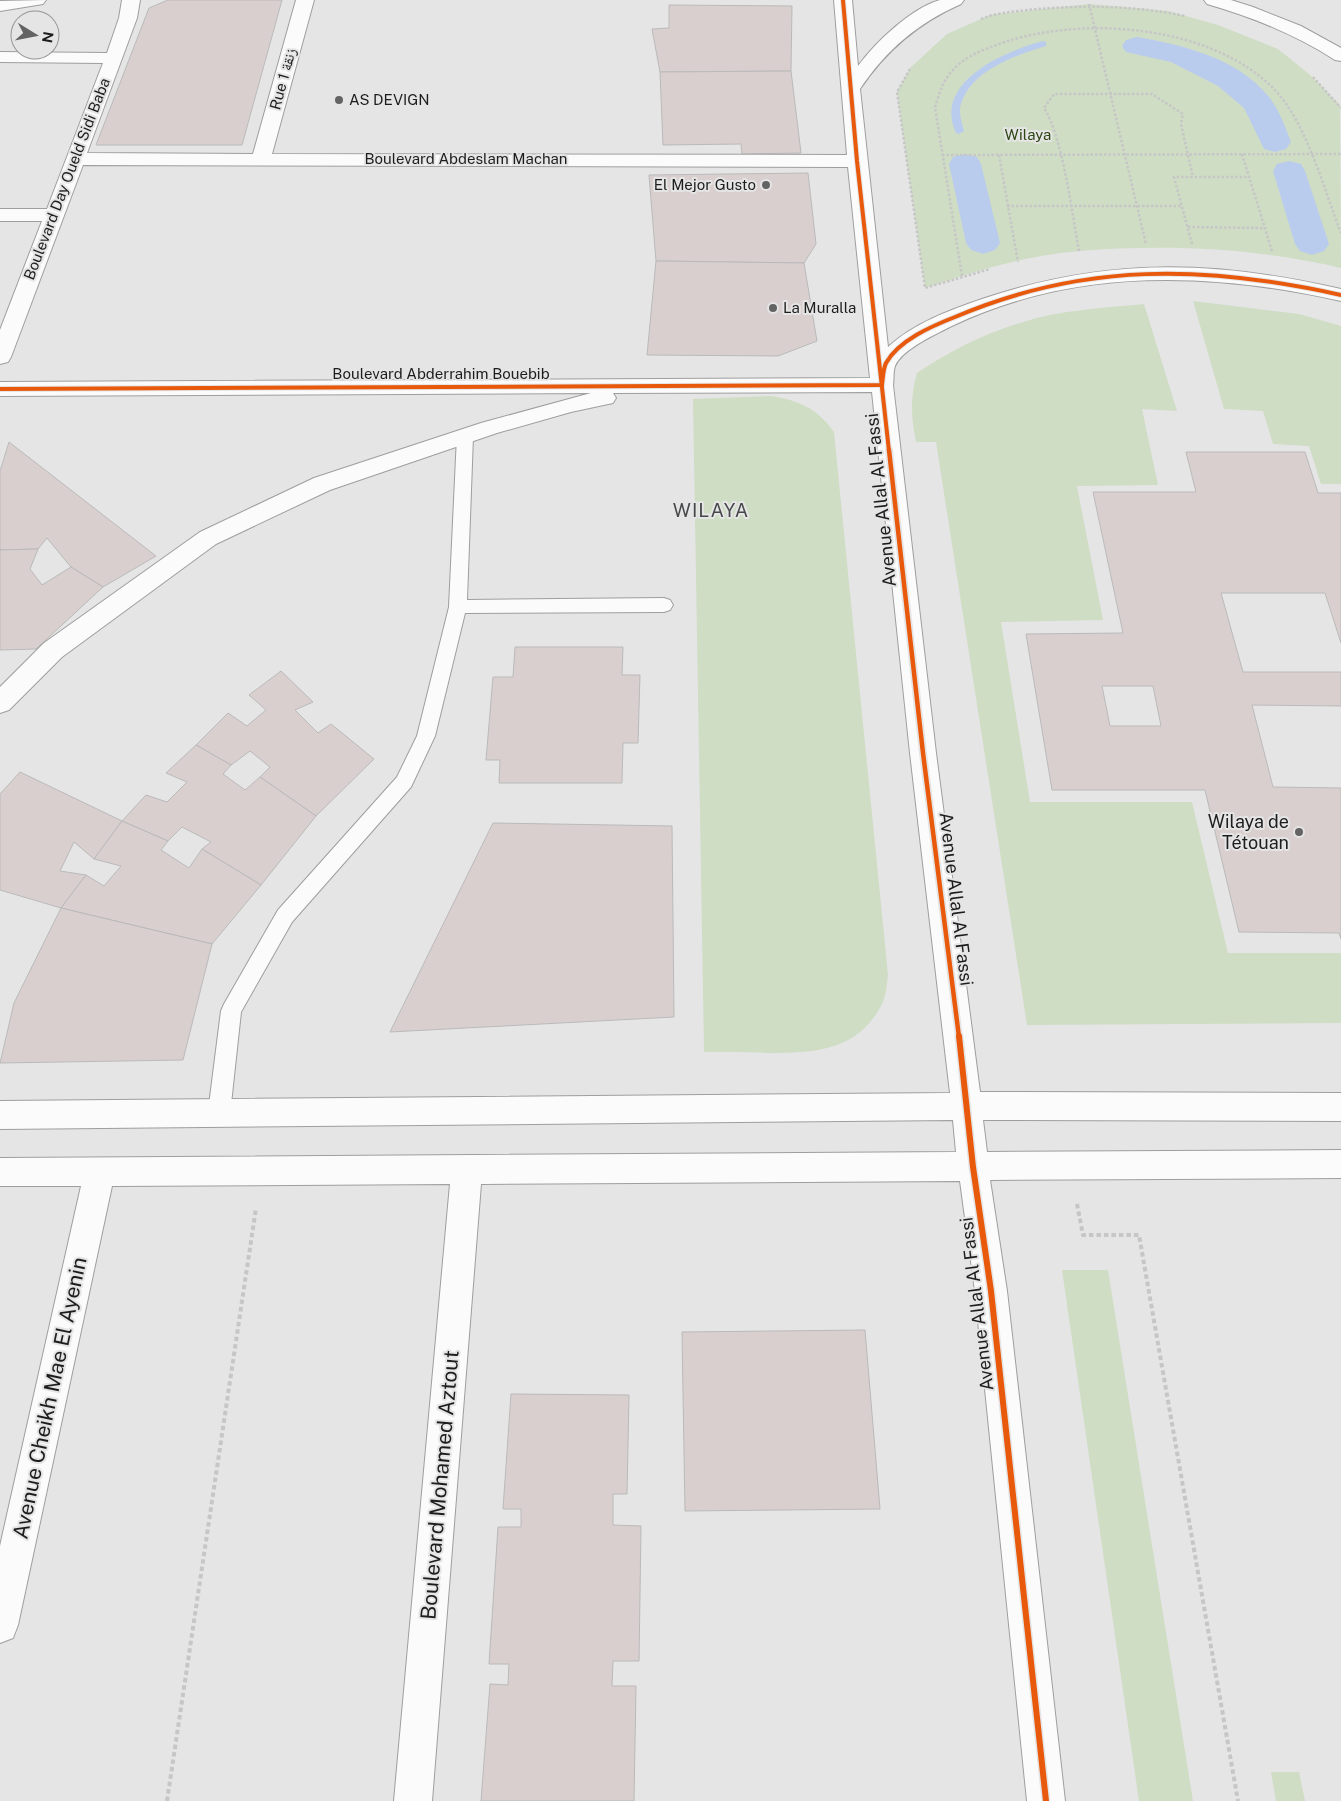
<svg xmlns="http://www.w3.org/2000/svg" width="1341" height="1801" viewBox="0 0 1341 1801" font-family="'Public Sans','Noto Naskh Arabic',sans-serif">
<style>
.green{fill:#cfddc4}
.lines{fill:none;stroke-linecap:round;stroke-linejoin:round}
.stream{fill:#baccee;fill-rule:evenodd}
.canal{fill:#baccee;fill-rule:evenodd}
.building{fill:#dacfcf;stroke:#bababa;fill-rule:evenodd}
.lane-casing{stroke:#9e9e9e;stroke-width:2}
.street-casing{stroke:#9e9e9e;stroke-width:2}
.path-far1{stroke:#c6c6c7;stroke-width:2.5;stroke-dasharray:2.5 2;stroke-linecap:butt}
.path{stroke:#c6c6c7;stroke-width:4;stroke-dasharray:4.5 3;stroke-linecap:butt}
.lane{fill:#fbfbfb;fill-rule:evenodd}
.street{fill:#fbfbfb;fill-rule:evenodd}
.cycleway-far2-casing{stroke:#e5e5e6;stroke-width:6}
.cycleway-far1-casing{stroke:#e5e5e6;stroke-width:8}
.cycleway-casing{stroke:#e5e5e6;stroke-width:9}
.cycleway-far2{stroke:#e8590c;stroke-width:4}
.cycleway-far1{stroke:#e8590c;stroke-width:4.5}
.cycleway{stroke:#e8590c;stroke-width:6}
.poi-dot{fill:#636363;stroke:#e5e5e6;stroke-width:2}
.labels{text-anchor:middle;stroke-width:4;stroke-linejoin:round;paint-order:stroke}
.far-street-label{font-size:15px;fill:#1d1d1d;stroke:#e5e5e6}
.far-poi-label{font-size:15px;fill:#1d1d1d;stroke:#e5e5e6;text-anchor:start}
.far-park-label{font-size:15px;fill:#2e4612;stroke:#e5e5e6}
.street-label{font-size:18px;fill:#1d1d1d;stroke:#e5e5e6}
.poi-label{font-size:18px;fill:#1d1d1d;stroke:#e5e5e6;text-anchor:end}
.neighbourhood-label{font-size:19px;letter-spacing:1px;fill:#474849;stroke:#e5e5e6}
.near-street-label{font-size:21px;fill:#1d1d1d;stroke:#e5e5e6}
</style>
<rect width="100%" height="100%" fill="#e5e5e6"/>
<g class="green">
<path d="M 1089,4 L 1168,11 L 1218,25 L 1278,49 L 1309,74 L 1340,105 L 1341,268 C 1257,248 1167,244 1080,251 C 1028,255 975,271 925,288 L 897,92 L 910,68 L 947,34 L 990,15 Z"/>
<path d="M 1193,301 L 1299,314 L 1341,326 L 1341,484 L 1321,484 L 1309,446 L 1273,444 L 1263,411 L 1224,409 Z"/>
<path d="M 1144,304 L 1177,411 L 1142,409 L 1158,485 L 1077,486 L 1103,620 L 1001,622 L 1030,802 L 1192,802 L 1228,953 L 1341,953 L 1341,1023 L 1027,1025 L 936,442 L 916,442 C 911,417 910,397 917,373 C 949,352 983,334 1020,323 C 1059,310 1103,308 1144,304 Z"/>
<path d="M 771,396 C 800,401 817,408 834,432 L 888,975 C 887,984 886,994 883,1002 C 860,1050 817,1053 769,1053 C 748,1052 726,1052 704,1052 L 693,399 Z"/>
<path d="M 1062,1270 L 1108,1270 L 1193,1801 L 1139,1801 Z"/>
<path d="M 1271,1772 L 1299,1772 L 1305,1801 L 1276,1801 Z"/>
</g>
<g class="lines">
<path class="stream" d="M 1043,41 L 1046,42 L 1046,46 C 1016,55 971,70 961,104 C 958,112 962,123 964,131 L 959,134 L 956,133 C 932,82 1005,51 1043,41 Z"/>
<g class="canal">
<path d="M 1137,37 C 1183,45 1238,58 1269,97 C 1279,110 1285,126 1291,142 L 1286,149 L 1275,152 L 1264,149 L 1244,108 L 1218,86 L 1171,62 L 1126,52 L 1122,46 L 1126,40 Z"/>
<path d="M 965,154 L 977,157 L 981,164 L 1000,243 L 995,250 L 983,254 L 971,250 L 966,243 L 949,164 L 953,157 Z"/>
<path d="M 1289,161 L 1301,164 L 1305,171 L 1329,244 L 1324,251 L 1312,255 L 1300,251 L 1295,244 L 1273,171 L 1277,164 Z"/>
</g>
</g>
<g class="building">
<path d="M 168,0 L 282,0 L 242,145 L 96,145 L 149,8 Z"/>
<path d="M 669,5 L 792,6 L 791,71 L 660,72 L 652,29 L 669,28 Z"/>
<path d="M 791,71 L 801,153 L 742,154 L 741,144 L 663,145 L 660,72 Z"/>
<path d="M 808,173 L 816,244 L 804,263 L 656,261 L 649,175 Z"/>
<path d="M 656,261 L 804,263 L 817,341 L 778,356 L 647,355 Z"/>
<path d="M 9,442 L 156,556 L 103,587 L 71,567 L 47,538 L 38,549 L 0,550 L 0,471 Z"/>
<path d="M 1186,452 L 1305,452 L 1318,493 L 1341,493 L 1341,643 L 1325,593 L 1221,593 L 1243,672 L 1341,672 L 1341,706 L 1252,705 L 1273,787 L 1341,788 L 1341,939 L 1339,933 L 1239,932 L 1205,790 L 1052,790 L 1026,634 L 1123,633 L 1093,492 L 1196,492 ZM 1102,686 L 1153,686 L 1161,726 L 1110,726 Z"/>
<path d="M 38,549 L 30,569 L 42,585 L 71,567 L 103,587 L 36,649 L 0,650 L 0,550 Z"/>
<path d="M 515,647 L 623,647 L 622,675 L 640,675 L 638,743 L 623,743 L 622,783 L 499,783 L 500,760 L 486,760 L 493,677 L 513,677 Z"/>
<path d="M 281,671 L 313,702 L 295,710 L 318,733 L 331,724 L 374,759 L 316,816 L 260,777 L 270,767 L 250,751 L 231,765 L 196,745 L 228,713 L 247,726 L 266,710 L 249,695 Z"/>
<path d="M 196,745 L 231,765 L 223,774 L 245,790 L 260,777 L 316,816 L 261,885 L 202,849 L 211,842 L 182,827 L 168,841 L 122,821 L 146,795 L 167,802 L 187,782 L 166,773 Z"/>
<path d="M 20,772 L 122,821 L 94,859 L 74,842 L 60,871 L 86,875 L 61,908 L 0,890 L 0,794 Z"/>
<path d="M 122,821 L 168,841 L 161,850 L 189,868 L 202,849 L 261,885 L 212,944 L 61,908 L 86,875 L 104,886 L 121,866 L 94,859 Z"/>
<path d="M 493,823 L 672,826 L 674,1017 L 390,1032 Z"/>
<path d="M 61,908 L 212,944 L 183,1060 L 0,1063 L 14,1003 Z"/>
<path d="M 865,1330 L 880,1509 L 685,1511 L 682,1332 Z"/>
<path d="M 511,1394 L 629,1395 L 627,1494 L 613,1494 L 613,1525 L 641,1526 L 639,1661 L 613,1661 L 612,1686 L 636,1686 L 634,1801 L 481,1801 L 490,1684 L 508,1685 L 509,1664 L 489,1664 L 498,1527 L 521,1527 L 521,1509 L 503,1509 Z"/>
</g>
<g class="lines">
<g class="lane-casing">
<path id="lane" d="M 465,430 L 471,432 L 473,436 L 467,600 L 664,598 L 670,600 L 673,605 L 670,610 L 664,612 L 465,613 L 435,736 L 411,787 L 292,922 L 241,1012 L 230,1113 L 227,1120 L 219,1123 L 211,1120 L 208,1113 L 221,1011 L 224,1004 L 278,910 L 397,777 L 417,736 L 449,607 L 457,436 L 459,432 Z"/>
</g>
<g class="street-casing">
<g id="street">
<path d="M 46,0 L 43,4 L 37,5 L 0,11 L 0,1 Z"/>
<path d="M 122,0 L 140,0 L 137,18 L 87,153 L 253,154 L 296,0 L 314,0 L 272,154 L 847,155 L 834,0 L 852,0 L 858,66 C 875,43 911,8 940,0 C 947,0 956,0 964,0 L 961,4 C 918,23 886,50 860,89 L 888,347 C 914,323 950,310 982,299 C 1107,257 1214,260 1341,289 L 1341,301 C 1211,272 1077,267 954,325 C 938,333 902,349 895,366 C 893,372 894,379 893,385 L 936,753 L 980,1092 L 1341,1093 L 1341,1121 L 983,1120 L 987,1152 L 1341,1150 L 1341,1178 L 990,1180 L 1007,1291 L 1065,1801 L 1027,1801 L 975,1291 L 960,1181 L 481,1184 L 432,1801 L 394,1801 L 450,1184 L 112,1186 L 18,1625 L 13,1638 L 0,1643 L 0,1546 L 81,1186 L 0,1186 L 0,1158 L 956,1152 L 953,1120 L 0,1129 L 0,1101 L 950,1093 L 910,753 L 872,392 L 613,393 L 616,398 L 613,403 L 571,412 L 497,433 L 330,490 L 216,544 L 62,657 L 9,710 L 0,713 L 0,687 L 44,643 L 200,532 L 314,478 L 481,423 L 591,393 L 0,396 L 0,382 L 870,378 L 848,167 L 83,165 L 11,357 L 8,362 L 0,364 L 0,330 L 42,221 L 0,221 L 0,209 L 47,209 L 103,63 L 0,62 L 0,52 L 107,53 L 119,18 Z"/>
<path d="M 1204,0 L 1231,0 L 1253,7 L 1301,26 L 1341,48 L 1341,61 L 1335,60 C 1295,34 1252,17 1207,4 Z"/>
</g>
</g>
<g class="path-far1">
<path d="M 1089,4 L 1146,244"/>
<path d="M 981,19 C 995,13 1011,12 1027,10 C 1080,5 1132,5 1185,16"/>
<path d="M 910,69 L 897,92 L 925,288 L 990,269"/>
<path d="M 1313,77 L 1341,108"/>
<path d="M 1242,154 L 1272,251"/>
<path d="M 942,155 L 1341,154"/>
<path d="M 999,155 L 1018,262"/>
<path d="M 1007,206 L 1182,206"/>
<path d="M 1188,227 L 1264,228"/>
<path d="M 1192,244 L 1174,177 L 1249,177"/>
<path d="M 1079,251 C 1072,214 1063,138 1044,108 L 1054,94 L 1152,94 L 1183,114 L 1181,124 L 1193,177"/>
<path d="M 962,276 L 935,107 C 939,94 943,80 953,70 C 965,56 985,49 1002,43 C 1084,15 1211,25 1274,89 C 1307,123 1324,190 1341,233"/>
</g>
<g class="path">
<path d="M 1077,1204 L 1083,1235 L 1139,1235 L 1238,1801"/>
<path d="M 167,1801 L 256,1208"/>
</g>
<use href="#lane" class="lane"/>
<use href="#street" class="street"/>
<g class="cycleway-far2-casing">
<g id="cycleway-far2">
<path d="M 843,0 L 857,161 L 889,451"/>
<path d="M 0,389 L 882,385 C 883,378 883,369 886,363 C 899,340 932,326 955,317 C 1084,262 1206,265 1341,295"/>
</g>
</g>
<g class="cycleway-far1-casing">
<path id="cycleway-far1" d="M 889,450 L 923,753 L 959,1037"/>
</g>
<g class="cycleway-casing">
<path id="cycleway" d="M 959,1036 L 973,1167 L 991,1291 L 1046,1801"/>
</g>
<use href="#cycleway-far2" class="cycleway-far2"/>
<use href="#cycleway-far1" class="cycleway-far1"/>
<use href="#cycleway" class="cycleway"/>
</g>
<g class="poi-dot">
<circle cx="339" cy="100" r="5"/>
<circle cx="766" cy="185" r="5"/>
<circle cx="773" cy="308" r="5"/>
<circle cx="1299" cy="832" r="5"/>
</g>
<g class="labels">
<g class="far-street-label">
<text transform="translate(283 79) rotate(-75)" y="5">Rue 1 زنقة</text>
<text x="466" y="164">Boulevard Abdeslam Machan</text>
<text transform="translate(67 179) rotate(-69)" y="5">Boulevard Day Oueld Sidi Baba</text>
<text x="441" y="379">Boulevard Abderrahim Bouebib</text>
</g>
<g class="far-poi-label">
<text x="349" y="105">AS DEVIGN</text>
<text x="756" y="190" text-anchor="end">El Mejor Gusto</text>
<text x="783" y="313">La Muralla</text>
</g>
<g class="far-park-label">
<text x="1028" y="140">Wilaya</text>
</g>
<g class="street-label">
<text transform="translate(881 500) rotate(-96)" y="6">Avenue Allal Al Fassi</text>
<text transform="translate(956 899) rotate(83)" y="6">Avenue Allal Al Fassi</text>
<text transform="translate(977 1304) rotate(-97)" y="6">Avenue Allal Al Fassi</text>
</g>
<g class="poi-label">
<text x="1289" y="828">Wilaya de<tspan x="1289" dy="21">Tétouan</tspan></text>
</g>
<g class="neighbourhood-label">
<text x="711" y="517">WILAYA</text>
</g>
<g class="near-street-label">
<text transform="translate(50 1398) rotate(-78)" y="7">Avenue Cheikh Mae El Ayenin</text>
<text transform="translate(440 1485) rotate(-85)" y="7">Boulevard Mohamed Aztout</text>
</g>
</g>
<g transform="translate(35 35) rotate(100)"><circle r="24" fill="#e5e5e6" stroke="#959596"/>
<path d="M0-4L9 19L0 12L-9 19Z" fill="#636363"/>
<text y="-8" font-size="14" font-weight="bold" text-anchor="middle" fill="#1d1d1d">N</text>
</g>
</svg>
